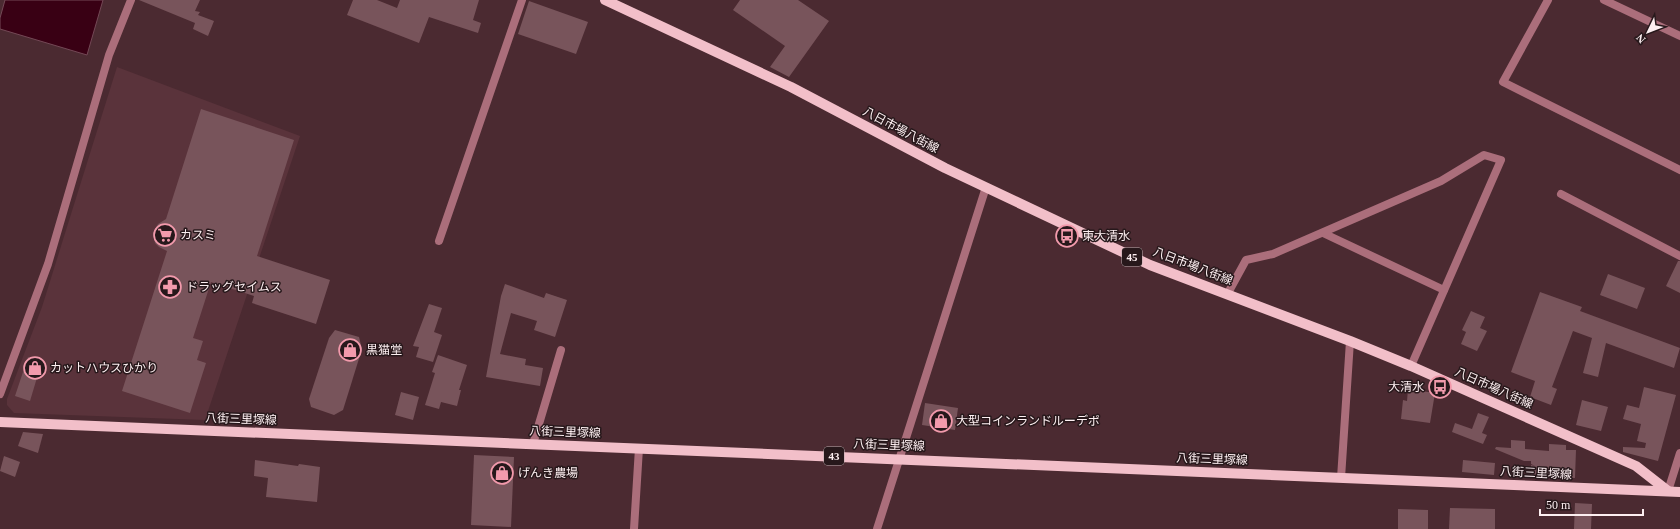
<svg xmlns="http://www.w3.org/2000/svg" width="1680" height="529" viewBox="0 0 1680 529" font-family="'Times New Roman','Noto Sans JP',serif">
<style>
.built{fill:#5a333b}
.water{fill:#390014;stroke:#744856}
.building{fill:#78545b}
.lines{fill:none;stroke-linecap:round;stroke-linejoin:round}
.minor{stroke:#ab6e7b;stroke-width:8}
.primary{stroke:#f2bfc9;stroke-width:10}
.labels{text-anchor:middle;stroke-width:3;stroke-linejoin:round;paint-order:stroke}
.shield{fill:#27181b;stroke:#bdaeb1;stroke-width:1}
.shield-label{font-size:11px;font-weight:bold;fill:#fdeff1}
.street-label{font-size:12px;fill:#fdeff1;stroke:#27181b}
.poi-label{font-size:12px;fill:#fdeff1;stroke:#27181b;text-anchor:start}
</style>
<rect width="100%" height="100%" fill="#4b2a31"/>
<path class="built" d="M 117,67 L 300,136 L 205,420 L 14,413 L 7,405 L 7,399 L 42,307 Z"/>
<path class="water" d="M 5,0 L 103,0 L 87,55 L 0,29 L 0,18 Z"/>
<g class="building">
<path d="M 139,0 L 200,0 L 195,11 L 200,12 L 198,15 L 214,21 L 208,36 L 193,29 L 195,23 Z"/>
<path d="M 353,0 L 377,0 L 397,8 L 400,0 L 479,0 L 473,20 L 481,23 L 478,33 L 429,17 L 419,43 L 347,15 Z"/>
<path d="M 740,0 L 798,0 L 829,21 L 789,77 L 770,67 L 785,46 L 733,10 Z"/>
<path d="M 529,1 L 588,22 L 576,54 L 518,34 Z"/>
<path d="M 201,109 L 294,140 L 257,256 L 330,280 L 316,324 L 252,303 L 254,296 L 211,282 L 193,338 L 203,341 L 197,360 L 206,363 L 190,413 L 122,391 L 167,251 L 159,247 L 155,243 L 153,233 L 158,224 L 166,219 Z"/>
<path d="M 1678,261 L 1680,261 L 1680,293 L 1666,286 Z"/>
<path d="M 1608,274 L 1645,288 L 1637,309 L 1600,295 Z"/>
<path d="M 505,284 L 544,298 L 546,293 L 567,300 L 555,337 L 534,330 L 537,321 L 511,313 L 500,354 L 526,359 L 525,365 L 543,368 L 540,386 L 486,377 L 501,296 Z"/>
<path d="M 1540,292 L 1582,307 L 1580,311 L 1680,348 L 1674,368 L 1606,343 L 1598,377 L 1583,373 L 1592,338 L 1573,331 L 1552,387 L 1557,389 L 1551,405 L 1530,397 L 1535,381 L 1511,372 Z"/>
<path d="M 429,304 L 442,308 L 434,332 L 442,335 L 433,362 L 416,357 L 419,347 L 413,346 Z"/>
<path d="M 1471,311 L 1485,317 L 1480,328 L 1487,331 L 1477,351 L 1461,344 L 1466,332 L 1462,330 Z"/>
<path d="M 335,330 L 359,337 L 362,349 L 343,410 L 334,415 L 311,407 L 309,399 L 329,338 Z"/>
<path d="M 438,355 L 467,365 L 459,390 L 461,390 L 457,406 L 441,402 L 439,409 L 425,405 L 435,373 L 432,372 Z"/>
<path d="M 28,357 L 42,361 L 30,401 L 15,396 Z"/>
<path d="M 1644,387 L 1676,395 L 1658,461 L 1623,452 L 1623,447 L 1645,448 L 1646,443 L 1637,441 L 1641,424 L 1623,419 L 1627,405 L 1639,408 Z"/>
<path d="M 1408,389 L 1435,393 L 1430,423 L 1401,419 L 1403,400 L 1407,401 Z"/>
<path d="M 401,392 L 419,397 L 413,420 L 395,415 Z"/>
<path d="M 1582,400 L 1608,407 L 1601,431 L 1576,425 Z"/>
<path d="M 925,403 L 958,408 L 955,430 L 922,425 Z"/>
<path d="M 1478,413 L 1489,417 L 1482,433 L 1487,435 L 1483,444 L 1452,432 L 1455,423 L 1472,429 Z"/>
<path d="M 23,432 L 43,434 L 38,453 L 18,446 Z"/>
<path d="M 1511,440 L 1525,441 L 1525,449 L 1549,451 L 1549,444 L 1566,445 L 1566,450 L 1576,450 L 1575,478 L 1531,477 L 1531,465 L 1535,466 L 1531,464 L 1531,461 L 1524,461 L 1495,449 L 1496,447 L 1511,448 Z"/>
<path d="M 474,455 L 514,457 L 511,527 L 471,525 Z"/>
<path d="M 4,456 L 20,462 L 15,477 L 0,471 Z"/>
<path d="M 255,460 L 298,466 L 299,464 L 320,467 L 317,502 L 266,497 L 268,478 L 254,476 Z"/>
<path d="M 1463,460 L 1495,463 L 1494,475 L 1462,472 Z"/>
<path d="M 1575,503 L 1592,504 L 1591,529 L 1574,529 Z"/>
<path d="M 1450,508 L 1495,509 L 1495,529 L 1449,529 Z"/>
<path d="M 1398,509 L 1428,510 L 1428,529 L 1398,529 Z"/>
</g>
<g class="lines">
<g class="minor">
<path d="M 1548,0 L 1503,82 L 1680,170"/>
<path d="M 1604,0 L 1680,36"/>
<path d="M 1561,194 L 1680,256"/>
<path d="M 1323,233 L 1444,290"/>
<path d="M 439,241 L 522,0"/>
<path d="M 1228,293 L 1246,260 L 1273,254 L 1441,181 L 1484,155 L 1501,160 L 1411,366"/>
<path d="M 0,394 L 48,264 L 109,55 L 131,0"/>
<path d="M 533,444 L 561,350"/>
<path d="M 1341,478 L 1350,341"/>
<path d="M 1668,491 L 1680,453"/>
<path d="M 634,529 L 639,448"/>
<path d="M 877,529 L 986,187"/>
</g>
<g class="primary">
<path d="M 605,0 L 791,87 L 945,168 L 1150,265 L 1350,341 L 1411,366 L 1636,466 L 1668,491"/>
<path d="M 0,422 L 1680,492"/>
</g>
</g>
<defs>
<g id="supermarket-ring" transform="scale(1.15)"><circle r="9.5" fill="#27181b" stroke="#f29aac" stroke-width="1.5"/><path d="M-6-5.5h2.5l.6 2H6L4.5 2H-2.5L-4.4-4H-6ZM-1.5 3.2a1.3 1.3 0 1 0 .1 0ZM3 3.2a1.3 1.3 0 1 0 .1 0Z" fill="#f29aac"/></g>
<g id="bus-ring" transform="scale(1.15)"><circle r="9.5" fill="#27181b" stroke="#f29aac" stroke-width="1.5"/><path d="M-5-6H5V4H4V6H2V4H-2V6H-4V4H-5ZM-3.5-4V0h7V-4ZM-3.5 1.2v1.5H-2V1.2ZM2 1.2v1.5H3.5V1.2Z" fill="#f29aac"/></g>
<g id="pharmacy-ring" transform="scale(1.15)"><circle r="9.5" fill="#27181b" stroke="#f29aac" stroke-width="1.5"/><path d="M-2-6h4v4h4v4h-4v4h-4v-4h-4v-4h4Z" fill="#f29aac"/></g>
<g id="shop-ring" transform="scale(1.15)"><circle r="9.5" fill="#27181b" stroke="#f29aac" stroke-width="1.5"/><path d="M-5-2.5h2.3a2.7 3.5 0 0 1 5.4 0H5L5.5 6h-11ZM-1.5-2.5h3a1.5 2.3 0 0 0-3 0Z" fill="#f29aac"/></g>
</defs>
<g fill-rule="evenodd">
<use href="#supermarket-ring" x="165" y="235"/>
<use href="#bus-ring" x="1067" y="236"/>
<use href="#pharmacy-ring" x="170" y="287"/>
<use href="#shop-ring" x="350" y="350"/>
<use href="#shop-ring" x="35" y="368"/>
<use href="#bus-ring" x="1440" y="387"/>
<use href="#shop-ring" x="941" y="421"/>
<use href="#shop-ring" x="502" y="473"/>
</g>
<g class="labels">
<g class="shield">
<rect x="1122" y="248" width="20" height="18" rx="3"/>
<rect x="824" y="447" width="20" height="18" rx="3"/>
</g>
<g class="shield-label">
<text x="1132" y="261">45</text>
<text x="834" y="460">43</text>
</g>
<g class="street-label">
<text transform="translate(901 130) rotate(28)" y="4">八日市場八街線</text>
<text transform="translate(1193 266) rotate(21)" y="4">八日市場八街線</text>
<text transform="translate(1494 388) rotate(24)" y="4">八日市場八街線</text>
<text transform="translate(241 419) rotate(2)" y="4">八街三里塚線</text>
<text transform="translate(565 432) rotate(2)" y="4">八街三里塚線</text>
<text transform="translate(889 445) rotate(2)" y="4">八街三里塚線</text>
<text transform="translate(1212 459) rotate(2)" y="4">八街三里塚線</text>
<text transform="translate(1536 473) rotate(3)" y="4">八街三里塚線</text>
</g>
<g class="poi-label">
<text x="180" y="239">カスミ</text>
<text x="1082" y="240">東大清水</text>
<text x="186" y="291">ドラッグセイムス</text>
<text x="366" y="354">黒猫堂</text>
<text x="50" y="372">カットハウスひかり</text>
<text x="1424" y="391" text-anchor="end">大清水</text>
<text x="956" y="425">大型コインランドルーデポ</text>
<text x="518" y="477">げんき農場</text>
</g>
</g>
<g transform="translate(1648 32) rotate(227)" stroke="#27181b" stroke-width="3" paint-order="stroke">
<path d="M0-3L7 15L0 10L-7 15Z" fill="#fdeff1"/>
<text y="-6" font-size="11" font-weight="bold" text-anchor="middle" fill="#fdeff1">N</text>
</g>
<path d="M1540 509v6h103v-6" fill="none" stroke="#fdeff1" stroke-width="2"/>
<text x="1546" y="509" font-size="12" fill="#fdeff1" stroke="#27181b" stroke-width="3" paint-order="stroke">50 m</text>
</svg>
